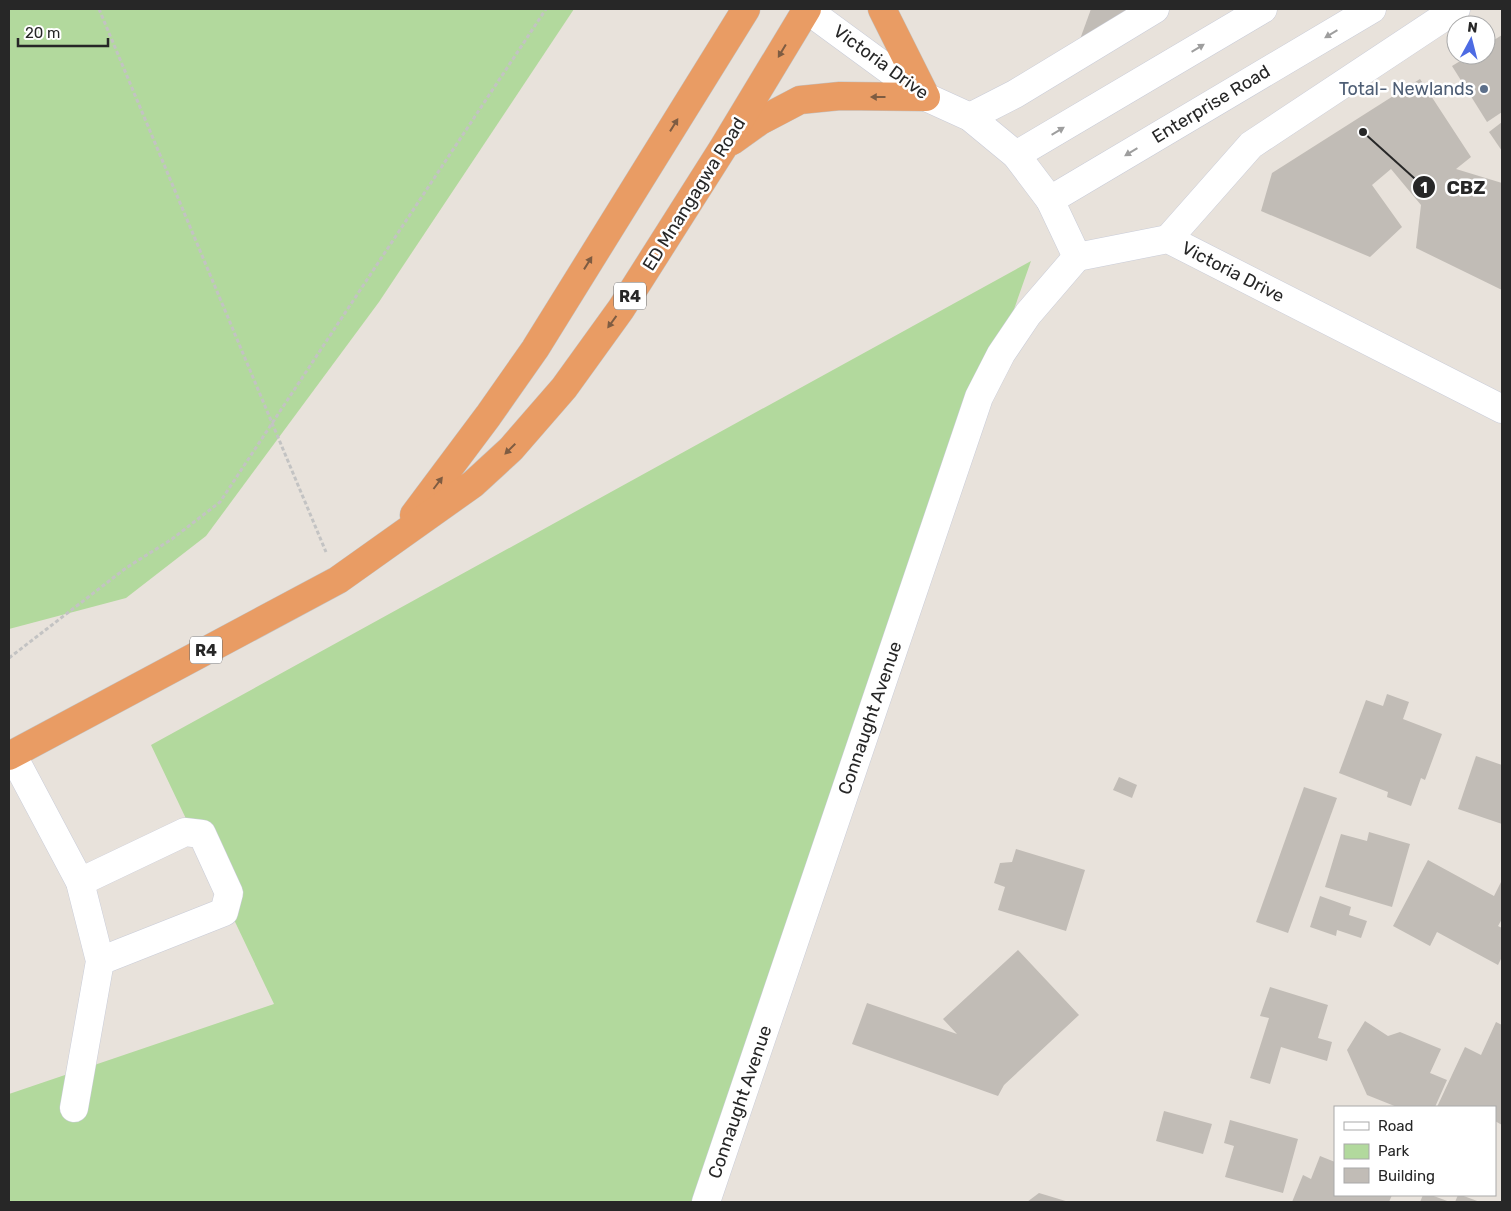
<svg xmlns="http://www.w3.org/2000/svg" width="1511" height="1211" viewBox="0 0 1511 1211" font-family="Rubik,sans-serif">
<style>
.green{fill:#b2d99d}
.building{fill:#c1bcb6}
.lines{fill:none;stroke-linecap:round;stroke-linejoin:round}
.minor-casing{stroke:#c9ccd8;stroke-width:29}
.highway-casing{stroke:#c3c3c3;stroke-width:29}
.path{stroke:#c3c3c3;stroke-width:3;stroke-dasharray:4 2.5;stroke-linecap:butt}
.minor{stroke:#fff;stroke-width:28}
.highway{stroke:#e99c64;stroke-width:28}
.oneway{fill:#9e9e9e}
.oneway2{fill:#7e5c42}
.service-dot{fill:#5c6f8a;stroke:#fff;stroke-width:2}
.labels{text-anchor:middle;stroke-width:5;stroke-linejoin:round;paint-order:stroke}
.shield{fill:#fff;stroke:#686868;stroke-width:1}
.shield-label{font-size:16px;font-weight:bold;fill:#272727}
.street-label{font-size:18px;fill:#272727;stroke:#fff}
.service-label{font-size:18px;fill:#4e5e75;stroke:#fff;text-anchor:end}
.leader{fill:none;stroke:#272727;stroke-width:2}
.callout-dot{fill:#272727;stroke:#fff;stroke-width:2}
.mark-label{font-size:15px;text-anchor:middle;font-weight:bold;fill:#fff}
.callout-label{font-size:19px;text-anchor:middle;font-weight:bold;fill:#272727;stroke:#fff;stroke-width:5;stroke-linejoin:round;paint-order:stroke}
</style>
<rect width="100%" height="100%" fill="#e8e2db"/>
<g class="green">
<path d="M 9,9 L 574,9 L 379,302 L 206,536 L 126,598 L 9,629 Z"/>
<path d="M 1031,261 L 755,1045 L 704,1202 L 9,1202 L 9,1094 L 274,1004 L 151,745 Z"/>
</g>
<g class="building">
<path d="M 1091,9 L 1144,9 L 1075,53 Z"/>
<path d="M 1502,35 L 1502,112 L 1487,122 L 1452,66 L 1470,55 L 1486,55 L 1486,45 Z"/>
<path d="M 1420,79 L 1471,157 L 1456,169 L 1502,183 L 1502,290 L 1416,248 L 1421,205 L 1391,169 L 1372,185 L 1402,227 L 1370,257 L 1261,211 L 1272,173 Z"/>
<path d="M 1502,122 L 1502,151 L 1489,132 Z"/>
<path d="M 1387,694 L 1409,702 L 1403,719 L 1442,734 L 1425,780 L 1421,778 L 1411,806 L 1387,797 L 1388,792 L 1339,773 L 1366,700 L 1383,706 Z"/>
<path d="M 1476,756 L 1502,765 L 1502,824 L 1458,809 Z"/>
<path d="M 1119,777 L 1137,785 L 1132,798 L 1113,790 Z"/>
<path d="M 1304,787 L 1337,798 L 1288,933 L 1256,922 Z"/>
<path d="M 1369,832 L 1410,844 L 1392,907 L 1325,887 L 1341,834 L 1367,841 Z"/>
<path d="M 1016,849 L 1085,870 L 1066,931 L 998,910 L 1005,887 L 994,883 L 1000,863 L 1012,862 Z"/>
<path d="M 1428,860 L 1494,896 L 1502,880 L 1502,919 L 1498,926 L 1502,928 L 1502,957 L 1498,965 L 1437,932 L 1430,946 L 1393,926 Z"/>
<path d="M 1320,896 L 1351,907 L 1349,915 L 1367,921 L 1361,938 L 1337,930 L 1336,936 L 1310,927 Z"/>
<path d="M 1018,950 L 1079,1015 L 1004,1085 L 998,1096 L 852,1044 L 867,1003 L 957,1034 L 943,1019 Z"/>
<path d="M 1270,987 L 1328,1005 L 1318,1038 L 1332,1042 L 1327,1061 L 1281,1047 L 1270,1084 L 1250,1078 L 1269,1018 L 1260,1016 Z"/>
<path d="M 1365,1021 L 1388,1036 L 1400,1032 L 1441,1049 L 1430,1073 L 1447,1080 L 1435,1107 L 1397,1107 L 1367,1095 L 1347,1050 Z"/>
<path d="M 1496,1022 L 1502,1025 L 1502,1125 L 1495,1121 L 1495,1107 L 1437,1107 L 1465,1047 L 1481,1055 Z"/>
<path d="M 1164,1111 L 1212,1124 L 1203,1154 L 1156,1141 Z"/>
<path d="M 1230,1120 L 1298,1139 L 1283,1193 L 1225,1177 L 1234,1146 L 1224,1143 Z"/>
<path d="M 1320,1156 L 1335,1162 L 1335,1195 L 1392,1195 L 1389,1202 L 1292,1202 L 1303,1175 L 1311,1179 Z"/>
<path d="M 1039,1193 L 1069,1202 L 1027,1202 Z"/>
<path d="M 1423,1195 L 1431,1195 L 1450,1202 L 1420,1202 Z"/>
<path d="M 1458,1195 L 1461,1195 L 1480,1202 L 1455,1202 Z"/>
</g>
<g class="lines">
<g class="minor-casing">
<g id="minor">
<path d="M 806,9 L 926,97 L 970,117 L 1016,155 L 1050,200 L 1077,257 L 1168,239 L 1502,409"/>
<path d="M 970,117 L 1015,94 L 1155,9"/>
<path d="M 1016,155 L 1263,9"/>
<path d="M 1050,200 L 1372,9"/>
<path d="M 1168,239 L 1251,145 L 1456,9"/>
<path d="M 12,754 L 80,882 L 100,961 L 74,1108"/>
<path d="M 80,882 L 185,832 L 202,834 L 229,893 L 224,912 L 100,961"/>
<path d="M 706,1202 L 979,397 L 1001,354 L 1028,314 L 1077,257"/>
</g>
</g>
<g class="highway-casing">
<g id="highway">
<path d="M 732,141 L 760,121 L 800,100 L 840,96 L 926,97 L 882,9"/>
<path d="M 414,515 L 488,416 L 535,349 L 746,9"/>
<path d="M 9,756 L 338,580 L 473,484 L 511,449 L 564,388 L 621,309 L 723,148 L 807,9"/>
</g>
</g>
<g class="path">
<path d="M 99,9 L 326,552"/>
<path d="M 9,658 L 126,568 L 172,539 L 220,502 L 546,9"/>
</g>
<use href="#minor" class="minor"/>
<use href="#highway" class="highway"/>
</g>
<defs><path id="oneway-solid" d="M-6-.8H1V-3.2L6.5 0L1 3.2V.8H-6Z" transform="scale(1.25)"/></defs>
<g class="oneway">
<use href="#oneway-solid" transform="translate(1331 34) rotate(149)"/>
<use href="#oneway-solid" transform="translate(1198 48) rotate(-31)"/>
<use href="#oneway-solid" transform="translate(1058 131) rotate(-31)"/>
<use href="#oneway-solid" transform="translate(1131 152) rotate(149)"/>
</g>
<g class="oneway2">
<use href="#oneway-solid" transform="translate(782 51) rotate(121)"/>
<use href="#oneway-solid" transform="translate(878 97) rotate(-180)"/>
<use href="#oneway-solid" transform="translate(674 125) rotate(-58)"/>
<use href="#oneway-solid" transform="translate(588 263) rotate(-58)"/>
<use href="#oneway-solid" transform="translate(612 322) rotate(126)"/>
<use href="#oneway-solid" transform="translate(510 449) rotate(135)"/>
<use href="#oneway-solid" transform="translate(438 483) rotate(-53)"/>
</g>
<circle class="service-dot" cx="1484" cy="89" r="5"/>
<g class="labels">
<g class="shield">
<rect x="614" y="282.5" width="32" height="27" rx="4"/>
<rect x="190" y="636.5" width="32" height="27" rx="4"/>
</g>
<g class="shield-label">
<text x="630" y="302">R4</text>
<text x="206" y="656">R4</text>
</g>
<g class="street-label">
<text transform="translate(881 62) rotate(36)" y="6">Victoria Drive</text>
<text transform="translate(1211 104) rotate(-31)" y="6">Enterprise Road</text>
<text transform="translate(694 194) rotate(-58)" y="6">ED Mnangagwa Road</text>
<text transform="translate(1233 272) rotate(27)" y="6">Victoria Drive</text>
<text transform="translate(870 718) rotate(-71)" y="6">Connaught Avenue</text>
<text transform="translate(740 1102) rotate(-71)" y="6">Connaught Avenue</text>
</g>
<g class="service-label">
<text x="1474" y="95">Total- Newlands</text>
</g>
</g>
<path class="leader" d="M1363 132L1424 187"/>
<g class="callout-dot">
<circle cx="1363" cy="132" r="5"/>
<circle cx="1424" cy="187" r="12"/>
</g>
<g class="mark-label">
<text x="1424" y="193">1</text>
</g>
<g class="callout-label">
<text x="1466" y="194">CBZ</text>
</g>
<rect width="1511" height="1211" fill="none" stroke="#272727" stroke-width="20"/>
<rect x="1334" y="1106" width="162" height="90" fill="#ffffff" stroke="#a9a9a9"/>
<rect x="1344" y="1122" width="25" height="8" fill="#ffffff" stroke="#a9a9a9"/>
<text x="1378" y="1131" font-size="15" fill="#272727">Road</text>
<rect x="1344" y="1144" width="25" height="15" fill="#b2d99d" stroke="#a9a9a9"/>
<text x="1378" y="1156" font-size="15" fill="#272727">Park</text>
<rect x="1344" y="1168" width="25" height="15" fill="#c1bcb6" stroke="#a9a9a9"/>
<text x="1378" y="1181" font-size="15" fill="#272727">Building</text>
<g transform="translate(1471 40) rotate(7)"><circle r="24" fill="#ffffff" stroke="#a9a9a9"/>
<path d="M0-4L9 19L0 12L-9 19Z" fill="#4d6be3"/>
<text y="-8" font-size="14" font-weight="bold" text-anchor="middle" fill="#272727">N</text>
</g>
<path d="M18 38v8h90v-8" fill="none" stroke="#272727" stroke-width="2.5"/>
<text x="25" y="38" font-size="15" fill="#272727" stroke="#ffffff" stroke-width="4" paint-order="stroke">20 m</text>
</svg>
